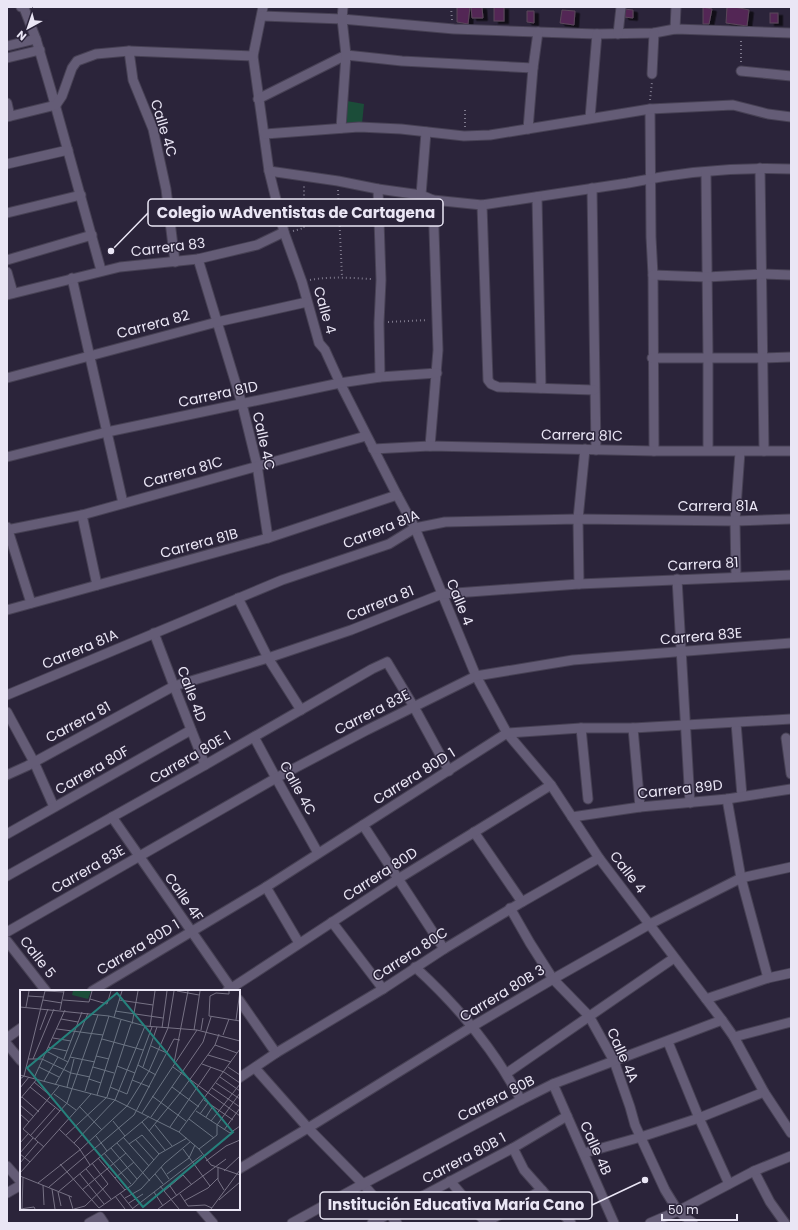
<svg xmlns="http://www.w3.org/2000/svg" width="798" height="1230" viewBox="0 0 798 1230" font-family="Poppins,sans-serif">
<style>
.green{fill:#1b4d39}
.building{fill:#532854;stroke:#5a465a;filter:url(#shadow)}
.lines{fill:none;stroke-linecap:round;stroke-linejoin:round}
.minor-casing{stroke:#474154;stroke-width:11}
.path{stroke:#7e798c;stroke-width:2;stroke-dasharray:1 3;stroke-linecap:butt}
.minor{stroke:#645c76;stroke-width:9}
.labels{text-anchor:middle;stroke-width:3;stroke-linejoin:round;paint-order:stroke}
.street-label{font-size:14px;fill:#eae6f5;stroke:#2b243a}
.inset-road{fill:none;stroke:#777285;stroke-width:1}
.view{fill:#25817c;fill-opacity:0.15;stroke:#25817c;stroke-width:2}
.inset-edge{fill:none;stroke:#eae6f5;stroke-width:2}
.leader{fill:none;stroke:#eae6f5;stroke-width:1.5}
.callout-dot{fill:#eae6f5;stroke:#2b243a;stroke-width:1.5}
.callout{fill:#2b243a;stroke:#eae6f5;stroke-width:1.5}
.callout-label{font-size:15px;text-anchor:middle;font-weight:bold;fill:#eae6f5}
</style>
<defs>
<filter id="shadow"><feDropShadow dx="4.5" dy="2.5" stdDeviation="0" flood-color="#0009"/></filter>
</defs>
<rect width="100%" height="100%" fill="#2b243a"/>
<path class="green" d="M 347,101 L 364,104 L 362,124 L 346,124 Z"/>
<g class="building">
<path d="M 457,7 L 470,7 L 468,24 L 457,22 Z"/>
<path d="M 471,7 L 482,7 L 483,18 L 472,18 Z"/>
<rect x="494" y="7" width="10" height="14"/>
<path d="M 703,7 L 712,9 L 709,24 L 703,24 Z"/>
<path d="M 727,7 L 735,7 L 749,10 L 747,26 L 726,23 Z"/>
<path d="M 624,9 L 633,10 L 633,18 L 624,17 Z"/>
<path d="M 562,10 L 575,11 L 574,25 L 560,23 Z"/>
<path d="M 527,11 L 534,11 L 534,23 L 527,22 Z"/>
<rect x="770" y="13" width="8" height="10"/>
</g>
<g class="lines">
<g class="minor-casing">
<g id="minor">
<path d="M 21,7 L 24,8 L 36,39 L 51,90 L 101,270"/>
<path d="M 263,7 L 253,56 L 269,171 L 284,232 L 302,282 L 319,343 L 325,350 L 340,383 L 397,495 L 415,528 L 476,676 L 507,733 L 551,785 L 599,858 L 722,1020 L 734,1037 L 764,1092 L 791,1133"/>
<path d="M 262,16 L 342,19 L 454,29 L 597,34 L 654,33 L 675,29 L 791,33"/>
<path d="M 675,29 L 676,7"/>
<path d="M 618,34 L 621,7"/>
<path d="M 7,46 L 36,39"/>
<path d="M 129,51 L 133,80 L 153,129 L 166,189 L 175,262"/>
<path d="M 7,58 L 40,50"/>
<path d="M 741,71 L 791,76"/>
<path d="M 652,74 L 654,33"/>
<path d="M 258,99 L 346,55 L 402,61 L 533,68"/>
<path d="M 7,103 L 10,116"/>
<path d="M 650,109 L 651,237 L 653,275 L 654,451"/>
<path d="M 7,117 L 56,105 L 62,96 L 72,68 L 77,61 L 96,54 L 129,51 L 253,56"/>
<path d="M 590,118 L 597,34"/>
<path d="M 341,128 L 346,55 L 342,19 L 343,7"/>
<path d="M 528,129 L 533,68 L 538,32"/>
<path d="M 265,134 L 359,127 L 401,129 L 464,136 L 490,135 L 650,109 L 733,105 L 768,114 L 791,117"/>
<path d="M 7,164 L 68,150"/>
<path d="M 760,168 L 764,451"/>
<path d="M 269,171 L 338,181 L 378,189 L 421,195 L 433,200 L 482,205 L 628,183 C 681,172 737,167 791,169"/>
<path d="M 706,172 L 708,357 L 708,450"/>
<path d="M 592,188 L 596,450"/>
<path d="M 378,189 L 381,280 L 379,323 L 380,377"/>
<path d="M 421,195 L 426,132"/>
<path d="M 537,197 L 541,388"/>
<path d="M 482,205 L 488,380 L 491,384 L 498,387 L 594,390"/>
<path d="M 7,213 L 81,195"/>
<path d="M 198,259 L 242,404 L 257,465 L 268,538"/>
<path d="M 7,260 L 92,235"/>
<path d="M 7,272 L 13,293"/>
<path d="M 653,275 L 707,277 L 763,274 L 791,275"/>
<path d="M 72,278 L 123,503"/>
<path d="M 7,295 L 120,267 L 198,259 L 257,245 L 284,232"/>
<path d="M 652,358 L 763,358 L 791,357"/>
<path d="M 7,378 L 217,322 L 307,302"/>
<path d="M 430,446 L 438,350 L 433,200"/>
<path d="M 373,449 L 430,446 L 654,451 L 791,451"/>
<path d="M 7,457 L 107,432 L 340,383 L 380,377 L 437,373"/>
<path d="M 82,515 L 97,585"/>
<path d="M 7,527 L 31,603"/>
<path d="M 7,530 L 82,515 L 366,436"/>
<path d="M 736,576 L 735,521 L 740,452"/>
<path d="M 677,579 C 682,654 685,728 690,803"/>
<path d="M 579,584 L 578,519 L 585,449"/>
<path d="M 238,598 L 268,658 L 301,710"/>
<path d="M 7,610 L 268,538 L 397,495"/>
<path d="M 154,633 L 174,686 L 205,765"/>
<path d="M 7,695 L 282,580 L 389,544 L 415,528 L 445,522 L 578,519 L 735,521 L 791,519"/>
<path d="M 7,712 L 34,762 L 54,807"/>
<path d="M 736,723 L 742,796"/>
<path d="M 581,728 L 588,799"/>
<path d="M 633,728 L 640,807"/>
<path d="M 254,737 L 276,778 L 318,853"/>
<path d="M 786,738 L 791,774"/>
<path d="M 7,775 L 27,766 L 174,686 L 268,658 L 351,630 L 442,594 L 579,584 L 791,575"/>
<path d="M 727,799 L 741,878 L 768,978"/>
<path d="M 112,817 L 233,991"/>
<path d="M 572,817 L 640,807 L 727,799 L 791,789"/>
<path d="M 363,825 L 444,949"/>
<path d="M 474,832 L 522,902"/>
<path d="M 7,834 L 191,730"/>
<path d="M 7,876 L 205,765 L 372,669 L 387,662 L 414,707 L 449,771"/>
<path d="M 266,887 L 299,943"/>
<path d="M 510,908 L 530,943 L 553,979 L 589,1016 L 614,1061 L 630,1107 L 635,1125 L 665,1190 L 678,1211 L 693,1223"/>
<path d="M 332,922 L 383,989"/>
<path d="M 7,932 L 276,778 L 367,730 L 476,676 L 573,660 L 791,643"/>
<path d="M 7,941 L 46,991"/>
<path d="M 415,967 C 458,1006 494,1049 521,1100"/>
<path d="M 92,991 L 266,887 L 507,733 L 581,728 L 633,728 L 791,719"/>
<path d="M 227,991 L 398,879 L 551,785"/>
<path d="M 706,999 L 768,978 L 791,973"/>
<path d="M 239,1000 L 276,1053"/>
<path d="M 734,1037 L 791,1022"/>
<path d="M 7,1038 L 21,1028"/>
<path d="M 668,1042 L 699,1118 L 729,1184"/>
<path d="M 7,1044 L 21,1061"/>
<path d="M 255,1068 L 308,1128 L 363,1184 L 397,1223"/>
<path d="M 507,1073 L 674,958"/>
<path d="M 239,1078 L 276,1053 L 383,989 L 444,949 L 522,902 L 599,858"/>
<path d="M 553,1084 L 614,1223"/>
<path d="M 513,1148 L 524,1170 L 571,1223"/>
<path d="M 584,1153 L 641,1137 L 699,1118 L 764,1092"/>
<path d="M 7,1166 L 21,1182"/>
<path d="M 239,1169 L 308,1128 L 473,1026 L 553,979 L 650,924 L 741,878 L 791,867"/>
<path d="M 754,1171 L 770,1202 L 785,1223"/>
<path d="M 450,1181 L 486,1223"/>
<path d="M 7,1193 L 21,1185"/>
<path d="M 201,1209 L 213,1223"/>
<path d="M 89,1223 L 100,1217 L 104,1223"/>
<path d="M 292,1223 L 363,1184 L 521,1100 L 553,1084 L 722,1020"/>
<path d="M 372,1223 L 513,1148 L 567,1116"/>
<path d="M 485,1223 L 542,1190"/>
<path d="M 650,1223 L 678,1211 L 754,1171 L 791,1156"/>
</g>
</g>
<g class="path">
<path d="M 451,7 L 452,20"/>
<path d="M 741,62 L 741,40"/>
<path d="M 650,100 L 652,82"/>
<path d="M 465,127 L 465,110"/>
<path d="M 338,190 L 342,277"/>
<path d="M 293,231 L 304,228 L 304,184"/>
<path d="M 310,280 C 331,276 351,278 372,279"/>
<path d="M 388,322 L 428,320"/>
</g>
<use href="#minor" class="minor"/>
</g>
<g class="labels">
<g class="street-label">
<text transform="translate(164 128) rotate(73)" y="5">Calle 4C</text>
<text transform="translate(168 247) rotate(-7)" y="5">Carrera 83</text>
<text transform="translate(325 310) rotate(74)" y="5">Calle 4</text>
<text transform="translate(153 324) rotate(-15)" y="5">Carrera 82</text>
<text transform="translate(218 394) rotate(-12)" y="5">Carrera 81D</text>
<text transform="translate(582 435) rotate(1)" y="5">Carrera 81C</text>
<text transform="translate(264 441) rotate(77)" y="5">Calle 4C</text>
<text transform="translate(183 472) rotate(-16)" y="5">Carrera 81C</text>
<text x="718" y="511">Carrera 81A</text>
<text transform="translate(381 529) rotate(-22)" y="5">Carrera 81A</text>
<text transform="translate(199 543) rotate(-15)" y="5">Carrera 81B</text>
<text transform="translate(703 564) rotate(-3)" y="5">Carrera 81</text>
<text transform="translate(460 602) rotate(68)" y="5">Calle 4</text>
<text transform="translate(380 603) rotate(-22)" y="5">Carrera 81</text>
<text transform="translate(701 636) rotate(-5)" y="5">Carrera 83E</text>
<text transform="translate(80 649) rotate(-23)" y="5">Carrera 81A</text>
<text transform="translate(192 694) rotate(69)" y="5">Calle 4D</text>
<text transform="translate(372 712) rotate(-27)" y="5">Carrera 83E</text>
<text transform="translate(78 722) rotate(-28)" y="5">Carrera 81</text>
<text transform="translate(190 757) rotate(-30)" y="5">Carrera 80E 1</text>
<text transform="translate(92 770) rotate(-30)" y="5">Carrera 80F</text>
<text transform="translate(414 776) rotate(-32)" y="5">Carrera 80D 1</text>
<text transform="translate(298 788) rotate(61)" y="5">Calle 4C</text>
<text transform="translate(680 789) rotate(-6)" y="5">Carrera 89D</text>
<text transform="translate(88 869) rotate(-30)" y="5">Carrera 83E</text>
<text transform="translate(628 872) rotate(52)" y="5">Calle 4</text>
<text transform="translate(380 874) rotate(-33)" y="5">Carrera 80D</text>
<text transform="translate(184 897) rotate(55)" y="5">Calle 4F</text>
<text transform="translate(138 947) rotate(-31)" y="5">Carrera 80D 1</text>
<text transform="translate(410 954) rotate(-33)" y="5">Carrera 80C</text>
<text transform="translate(38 957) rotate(52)" y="5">Calle 5</text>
<text transform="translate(502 993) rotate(-31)" y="5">Carrera 80B 3</text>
<text transform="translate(623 1055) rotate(66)" y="5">Calle 4A</text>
<text transform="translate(496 1098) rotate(-27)" y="5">Carrera 80B</text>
<text transform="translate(596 1148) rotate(66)" y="5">Calle 4B</text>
<text transform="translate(464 1158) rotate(-28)" y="5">Carrera 80B 1</text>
</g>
</g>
<g transform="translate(20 990)">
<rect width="220" height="220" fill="#2b243a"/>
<path d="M 53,1 L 71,1 L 68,9 L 52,5 Z" fill="#1b4d39"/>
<path class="inset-road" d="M 25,1 L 44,2M 157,1 L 179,5M 8,6 L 24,7M 190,6 L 189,26 L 220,31M 190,6 L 196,3 L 209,4 L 209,1M 70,9 L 87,14 L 91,1M 23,10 L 42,13M 43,10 L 69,12 L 72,1M 99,10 L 133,15M 0,17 L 89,26 L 125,36 L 177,40 L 220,51M 6,17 L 9,1M 40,20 L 44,1M 95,21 L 143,28M 94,27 L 102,1M 41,29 L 58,32M 216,30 L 220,1M 112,34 L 118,1M 130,37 L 135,1M 142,38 L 147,1M 37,39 L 83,45M 20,40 L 28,19M 174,40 L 180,1M 181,40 L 183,28M 203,45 L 209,29M 33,48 L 51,51M 82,49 L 123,60M 195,55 L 217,63M 131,56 L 147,63M 28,57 L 47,61M 26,61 L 48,72M 188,65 L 211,72M 76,66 L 89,69M 50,67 L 75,72M 8,69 L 22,69 L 51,83 L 70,87M 13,69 L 34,19M 44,69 L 62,22M 154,73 L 168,1M 182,74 L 204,82 L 220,93M 118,75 L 136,85M 97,76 L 115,83M 19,77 L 39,87M 73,77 L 94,83M 123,77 L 137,37M 153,77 L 220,126M 208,77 L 220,85M 0,85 L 95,110 L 159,142 L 179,159 L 191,175 L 220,185M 200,87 L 220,101M 14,88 L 45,20M 0,89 L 4,86 L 25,1M 69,89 L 81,93M 112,90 L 130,97M 24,91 L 38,67M 14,92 L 32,107M 196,93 L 220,109M 35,95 L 48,72 L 68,23M 10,97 L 40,121M 47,97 L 54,69M 90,97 L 107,104 L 132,37M 152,97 L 179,117M 0,98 L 9,87M 192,98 L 220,117M 65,101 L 89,26M 34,104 L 56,120M 77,105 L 101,30M 132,106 L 166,131M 2,107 L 19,122M 0,109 L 17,89M 184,110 L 213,130M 0,115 L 14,127M 59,116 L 82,140M 176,121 L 210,143 L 220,136M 122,123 L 177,40M 0,124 L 9,132M 180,124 L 188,113M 131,127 L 183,52 L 191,27M 186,127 L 193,116M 169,129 L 194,148M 93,131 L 105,146M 191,131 L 220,94M 122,132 L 145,160M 135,135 L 152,156M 150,137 L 191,77M 39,139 L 59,158 L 70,175M 204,140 L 220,118M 129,141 L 160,103 L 195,55 L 199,44M 159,142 L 220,59M 46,145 L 87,107 L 111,34M 10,146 L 35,118M 76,146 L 87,161M 103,147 L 129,176M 15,149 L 47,113 L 78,25M 115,149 L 134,170M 0,153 L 8,144M 54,153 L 95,110 L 125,36M 97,153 L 130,191M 109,154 L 122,145 L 139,164M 24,157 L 3,139 L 39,96M 91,158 L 117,189M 163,159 L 190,196M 179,159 L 197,145 L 197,135 L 220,103M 0,163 L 13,148M 84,163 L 111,194M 0,164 L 10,172M 78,168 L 105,200M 186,171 L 206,156 L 220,150M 0,173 L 18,152M 40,174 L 79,218 L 112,195 L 139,164 L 167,148M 141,177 L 149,189M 198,178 L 198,190 L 204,200M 66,179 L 91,209M 204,181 L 220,166M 0,183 L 71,104M 60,184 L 84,214M 135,184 L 143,194M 147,184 L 169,168 L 175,155M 0,186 L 52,207M 95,188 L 114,172M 18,193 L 61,159 L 107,116 L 129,81 L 148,38 L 154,1M 23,195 L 24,215M 140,196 L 159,219M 150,196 L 157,206M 29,197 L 114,125 L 154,49 L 160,50M 32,199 L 35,219M 62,200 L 106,163M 144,201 L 163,185 L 172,195M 134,202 L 143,216M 100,203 L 113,219M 160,204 L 168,216 L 185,215 L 192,218M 49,206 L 53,219M 95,206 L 105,219M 105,208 L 121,199 L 145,173 L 170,152M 199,210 L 220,192M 164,211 L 188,198 L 198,188M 109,213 L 123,204M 41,216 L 38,202 L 129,126M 0,219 L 14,217 L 15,219M 2,219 L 3,187M 54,219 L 65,216 L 88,194 L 72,173M 112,219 L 182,165M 138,219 L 206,169M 191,219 L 220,180"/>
<path class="view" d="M 97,3 L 213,142 L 123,217 L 7,78 Z"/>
<rect width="220" height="220" class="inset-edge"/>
</g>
<path class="leader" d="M111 251L148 213M645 1180L592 1205"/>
<g class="callout-dot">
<circle cx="111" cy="251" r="4"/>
<circle cx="645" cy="1180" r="4"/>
</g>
<g class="callout">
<rect x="148" y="199" width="295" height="27" rx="4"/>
<rect x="320" y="1192" width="272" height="27" rx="4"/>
</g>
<g class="callout-label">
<text x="296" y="218">Colegio wAdventistas de Cartagena</text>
<text x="456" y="1210">Institución Educativa María Cano</text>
</g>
<rect width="798" height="1230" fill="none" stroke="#eae6f5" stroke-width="16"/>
<g transform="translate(28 28) rotate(220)" stroke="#2b243a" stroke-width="3" paint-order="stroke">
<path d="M0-3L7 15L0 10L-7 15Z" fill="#eae6f5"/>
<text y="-6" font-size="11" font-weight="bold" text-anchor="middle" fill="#eae6f5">N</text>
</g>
<path d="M662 1214v6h75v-6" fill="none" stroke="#eae6f5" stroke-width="2"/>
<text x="668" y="1214" font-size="12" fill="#eae6f5" stroke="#2b243a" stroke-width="3" paint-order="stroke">50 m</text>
</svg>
